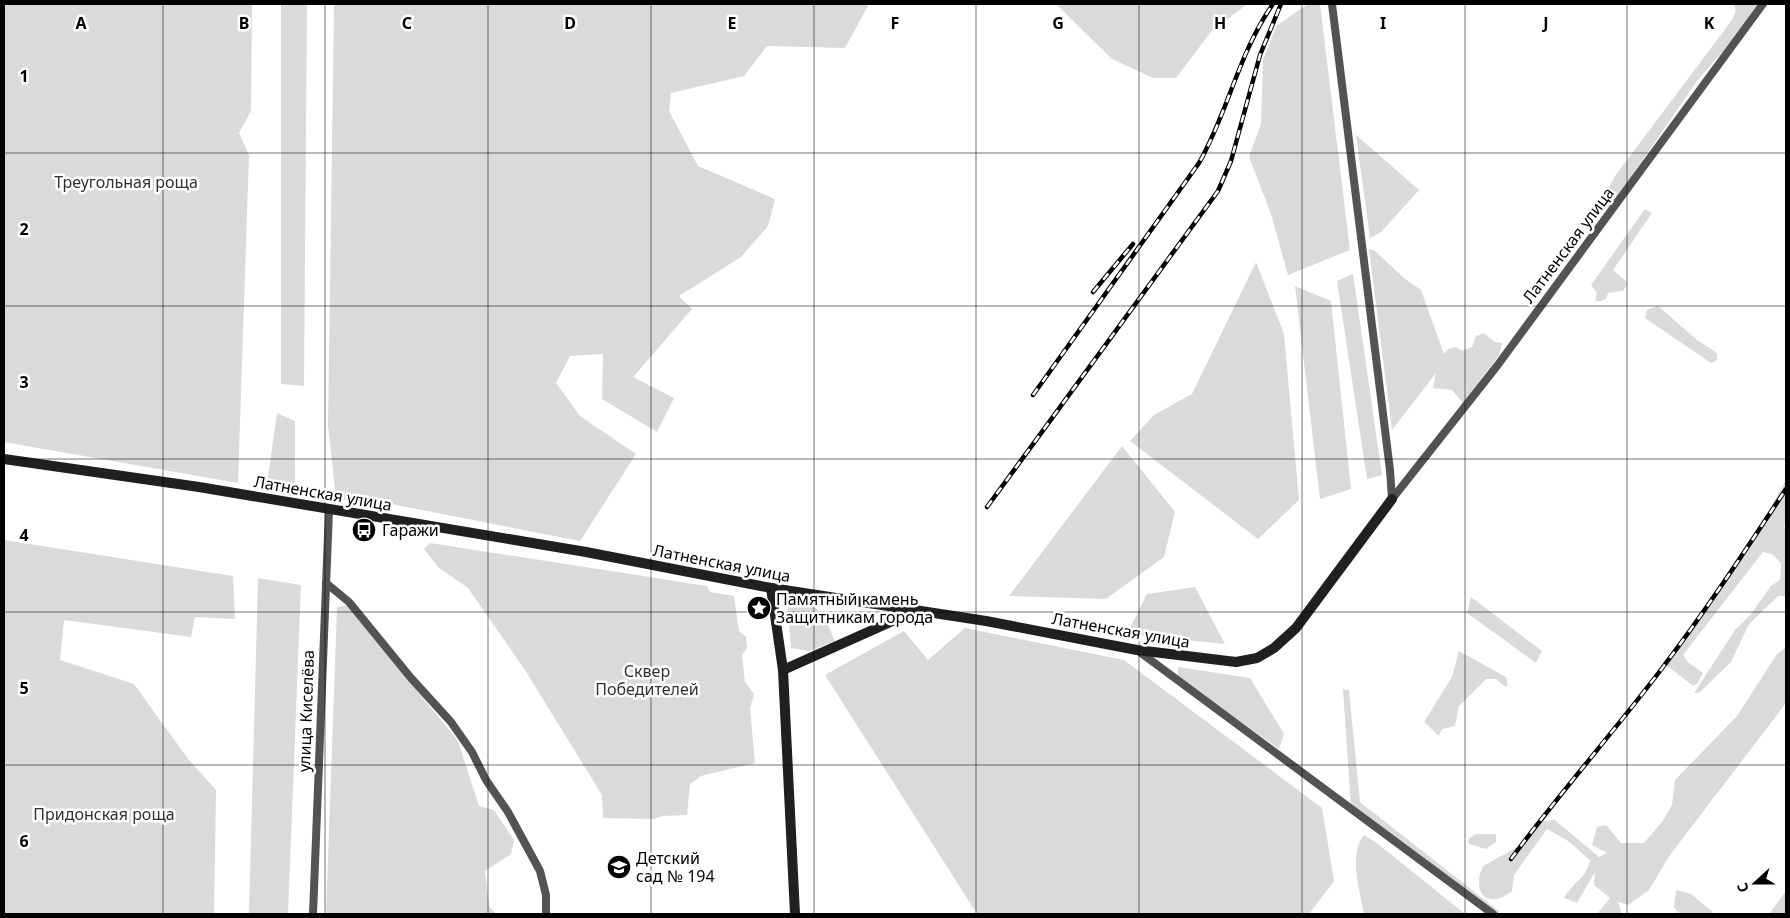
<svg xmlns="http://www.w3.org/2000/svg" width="1790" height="918" viewBox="0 0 1790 918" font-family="'Noto Sans',sans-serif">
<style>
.green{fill:#dadada}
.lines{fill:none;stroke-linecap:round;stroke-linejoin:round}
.street{stroke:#535353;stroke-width:8}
.secondary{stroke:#202020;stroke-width:10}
.rail-casing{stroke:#000;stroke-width:4.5}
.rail{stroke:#fff;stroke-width:2.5;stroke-dasharray:8;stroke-linecap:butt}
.grid{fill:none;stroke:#000;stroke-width:1;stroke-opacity:0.55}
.labels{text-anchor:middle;stroke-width:5;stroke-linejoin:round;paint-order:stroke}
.park-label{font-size:16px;fill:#313131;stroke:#fff}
.street-label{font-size:16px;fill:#000;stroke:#fff}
.poi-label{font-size:16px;fill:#000;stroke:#fff;text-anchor:start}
.grid-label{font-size:16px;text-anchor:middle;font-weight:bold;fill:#000;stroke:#fff;stroke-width:5;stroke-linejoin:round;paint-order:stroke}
</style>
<rect width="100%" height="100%" fill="#fff"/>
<g class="green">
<path d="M 4,4 L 252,4 L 251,111 L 239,133 L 249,155 L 238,483 L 4,442 Z"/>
<path d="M 281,4 L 307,4 L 304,386 L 281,384 Z"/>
<path d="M 334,4 L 869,4 L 845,48 L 767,46 L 744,76 L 671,93 L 669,111 L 698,166 L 775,199 L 768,226 L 741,257 L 679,296 L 692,309 L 633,377 L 674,398 L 657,432 L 602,399 L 603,354 L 570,356 L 556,383 L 580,416 L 636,454 L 580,541 L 386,503 L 336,499 L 328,425 Z"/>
<path d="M 1056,4 L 1247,4 L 1210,33 L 1176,78 L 1153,78 L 1112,59 Z"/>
<path d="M 1308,4 L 1320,4 L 1350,250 L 1288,275 L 1271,214 L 1249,157 L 1261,124 L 1263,60 L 1276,26 Z"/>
<path d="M 1733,4 L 1760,4 L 1750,20 L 1697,81 L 1611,206 L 1596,212 L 1615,176 L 1732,20 L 1736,10 Z"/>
<path d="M 1356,135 L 1419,190 L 1381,232 L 1370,238 Z"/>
<path d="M 1645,209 L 1652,213 L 1613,270 L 1628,283 L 1623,291 L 1608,293 L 1606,299 L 1601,301 L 1595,301 L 1597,293 L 1591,285 Z"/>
<path d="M 1369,249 L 1375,251 L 1405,279 L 1421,290 L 1444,354 L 1448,349 L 1456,347 L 1462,351 L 1472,347 L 1476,336 L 1484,333 L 1495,342 L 1502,343 L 1499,355 L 1463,403 L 1452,390 L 1433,388 L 1436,373 L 1392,430 Z"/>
<path d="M 1256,262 L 1284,334 L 1299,500 L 1258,539 L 1130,441 L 1154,415 L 1192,394 Z"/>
<path d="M 1353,274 L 1382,475 L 1367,479 L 1337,281 Z"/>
<path d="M 1295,286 L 1331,301 L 1351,489 L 1320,499 Z"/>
<path d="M 1658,306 L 1697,340 L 1713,350 L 1717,354 L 1717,360 L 1711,363 L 1645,318 L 1647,310 Z"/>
<path d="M 277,413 L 295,421 L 295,488 L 267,484 Z"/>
<path d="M 1122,446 L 1175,512 L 1164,557 L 1106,599 L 1009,596 Z"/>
<path d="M 1786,480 L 1786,521 L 1784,526 L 1786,528 L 1786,596 L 1778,596 L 1749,624 L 1731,662 L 1700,692 L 1694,693 L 1735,630 L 1751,614 L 1771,586 L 1780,580 L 1781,563 L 1772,554 L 1763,552 L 1683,655 L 1688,662 L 1703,673 L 1697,684 L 1693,686 L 1665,664 L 1749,547 Z"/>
<path d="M 4,540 L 233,576 L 235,619 L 195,617 L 191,637 L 64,620 L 60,660 L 134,684 L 188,759 L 216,790 L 214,914 L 4,914 Z"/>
<path d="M 430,543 L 707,586 L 710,592 L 734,596 L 739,631 L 746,637 L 747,648 L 742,655 L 745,682 L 754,694 L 750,708 L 755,763 L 701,776 L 690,784 L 687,815 L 662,816 L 654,819 L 603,818 L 602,795 L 525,670 L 468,588 L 438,567 L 424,549 Z"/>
<path d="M 258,578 L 301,585 L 288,914 L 249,914 Z"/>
<path d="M 1195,587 L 1225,644 L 1127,634 L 1147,594 Z"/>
<path d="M 1471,597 L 1542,651 L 1536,663 L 1467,613 Z"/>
<path d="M 792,601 C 822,603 824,616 835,641 L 809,651 L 791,648 L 788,608 Z"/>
<path d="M 347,605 L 458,741 L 479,806 L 494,810 L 514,840 L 511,854 L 485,871 L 489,906 L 496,914 L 326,914 L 337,607 Z"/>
<path d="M 965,628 L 1124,660 L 1322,808 L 1334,881 L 1309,914 L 977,914 L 825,675 L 904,631 L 928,660 Z"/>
<path d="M 1786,647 L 1786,701 L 1783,707 L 1670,855 L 1649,890 L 1628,905 L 1618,902 L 1622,914 L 1597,914 L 1610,898 L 1594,885 L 1595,872 L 1577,903 L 1564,898 C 1574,881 1586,879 1590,860 L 1568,841 L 1547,829 L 1514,875 L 1512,891 C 1487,911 1471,892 1483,866 L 1525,843 L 1543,821 L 1555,820 L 1599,857 L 1607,853 L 1592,845 L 1597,827 L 1606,825 L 1621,843 L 1644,843 L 1662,822 L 1672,805 L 1675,780 L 1737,716 L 1777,654 Z"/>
<path d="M 1459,651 L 1506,677 L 1508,686 L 1504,686 L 1496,679 L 1486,679 L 1459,706 L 1455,726 L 1442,729 L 1439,736 L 1424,722 L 1452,677 Z"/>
<path d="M 1178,667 L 1250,678 L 1284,734 L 1279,749 L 1178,678 Z"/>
<path d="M 1343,689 L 1349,690 L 1360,802 L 1500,912 L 1496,914 L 1351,807 Z"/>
<path d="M 1476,834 L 1496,834 L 1496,842 L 1486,849 L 1469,844 L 1468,839 Z"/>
<path d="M 1364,835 L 1378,844 L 1465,914 L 1364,914 C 1360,891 1348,854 1364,835 Z"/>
<path d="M 1676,890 L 1691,894 L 1715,914 L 1680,914 L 1674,907 Z"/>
<path d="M 1786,891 L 1786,914 L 1769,914 Z"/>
</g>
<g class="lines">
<g class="street">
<path d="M 1332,4 L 1390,470 L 1392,499"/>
<path d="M 1392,499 L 1497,366 L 1763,4"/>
<path d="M 326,583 L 349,602 L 411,678 L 451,722 L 472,752 L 486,780 L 508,812 L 540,871 L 546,895 L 546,914"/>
<path d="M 1137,650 L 1493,914"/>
<path d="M 313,914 L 329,510"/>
</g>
<g class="secondary">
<path d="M 4,459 L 199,487 L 586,552 L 771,588 L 986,621 L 1137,650 L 1236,662 L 1257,658 L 1274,648 L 1296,628 L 1392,499"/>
<path d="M 771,588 L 783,670 L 795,914"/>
<path d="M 783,670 L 915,611"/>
</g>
<g class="rail-casing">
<g id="rail">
<path d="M 1093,292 L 1133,244"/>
<path d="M 1033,395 L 1199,163 C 1228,112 1239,52 1273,4"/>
<path d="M 987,507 L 1218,191 L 1231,161 L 1260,55 L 1281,4"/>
<path d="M 1511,859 C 1559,794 1612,734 1660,671 C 1705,612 1745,551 1786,489"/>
</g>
</g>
<use href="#rail" class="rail"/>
</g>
<path class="grid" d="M 163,4 L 163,914M 325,4 L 325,914M 488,4 L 488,914M 651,4 L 651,914M 814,4 L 814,914M 976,4 L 976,914M 1139,4 L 1139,914M 1302,4 L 1302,914M 1465,4 L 1465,914M 1627,4 L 1627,914M 4,153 L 1786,153M 4,306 L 1786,306M 4,459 L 1786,459M 4,612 L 1786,612M 4,765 L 1786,765"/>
<defs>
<g id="bus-disc" transform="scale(1.25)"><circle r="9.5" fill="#000" stroke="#fff"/><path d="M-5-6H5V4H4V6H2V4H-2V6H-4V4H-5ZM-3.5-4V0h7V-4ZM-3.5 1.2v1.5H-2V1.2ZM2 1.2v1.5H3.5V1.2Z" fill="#fff"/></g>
<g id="sight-disc" transform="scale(1.25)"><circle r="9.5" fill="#000" stroke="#fff"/><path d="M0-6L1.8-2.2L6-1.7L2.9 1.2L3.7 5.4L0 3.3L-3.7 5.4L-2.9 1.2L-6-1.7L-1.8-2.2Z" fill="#fff"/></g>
<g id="school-disc" transform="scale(1.25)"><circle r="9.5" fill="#000" stroke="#fff"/><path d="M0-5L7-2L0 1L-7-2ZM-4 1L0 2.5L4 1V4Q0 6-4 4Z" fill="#fff"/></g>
</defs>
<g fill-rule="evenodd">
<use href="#bus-disc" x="364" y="530"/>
<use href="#sight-disc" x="759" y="608"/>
<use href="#school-disc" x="619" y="867"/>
</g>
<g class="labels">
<g class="park-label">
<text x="126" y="188">Треугольная роща</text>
<text x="647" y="677">Сквер<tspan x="647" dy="18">Победителей</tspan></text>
<text x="104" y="820">Придонская роща</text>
</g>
<g class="street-label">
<text transform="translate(1568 245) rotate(-53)" y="6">Латненская улица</text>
<text transform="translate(323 493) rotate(10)" y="6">Латненская улица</text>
<text transform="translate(722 563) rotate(11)" y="6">Латненская улица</text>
<text transform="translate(1121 630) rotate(10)" y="6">Латненская улица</text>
<text transform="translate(306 711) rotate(-88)" y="6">улица Киселёва</text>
</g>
<g class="poi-label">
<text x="382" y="536">Гаражи</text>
<text x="776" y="605">Памятный камень<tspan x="776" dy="18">Защитникам города</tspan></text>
<text x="636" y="864">Детский<tspan x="636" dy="18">сад № 194</tspan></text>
</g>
</g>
<g class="grid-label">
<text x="81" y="29">A</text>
<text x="244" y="29">B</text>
<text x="407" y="29">C</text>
<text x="570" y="29">D</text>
<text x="732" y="29">E</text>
<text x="895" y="29">F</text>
<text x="1058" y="29">G</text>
<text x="1220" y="29">H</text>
<text x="1383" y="29">I</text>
<text x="1546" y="29">J</text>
<text x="1709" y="29">K</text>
<text x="24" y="82">1</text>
<text x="24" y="235">2</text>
<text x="24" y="388">3</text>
<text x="24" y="541">4</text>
<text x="24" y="694">5</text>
<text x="24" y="847">6</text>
</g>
<rect width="1790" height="918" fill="none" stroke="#000000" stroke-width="10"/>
<g transform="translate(1755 883) rotate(249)" stroke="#ffffff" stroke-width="4" paint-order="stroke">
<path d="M0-4L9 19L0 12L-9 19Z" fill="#000000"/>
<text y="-8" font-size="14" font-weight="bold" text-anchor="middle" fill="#000000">С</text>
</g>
</svg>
